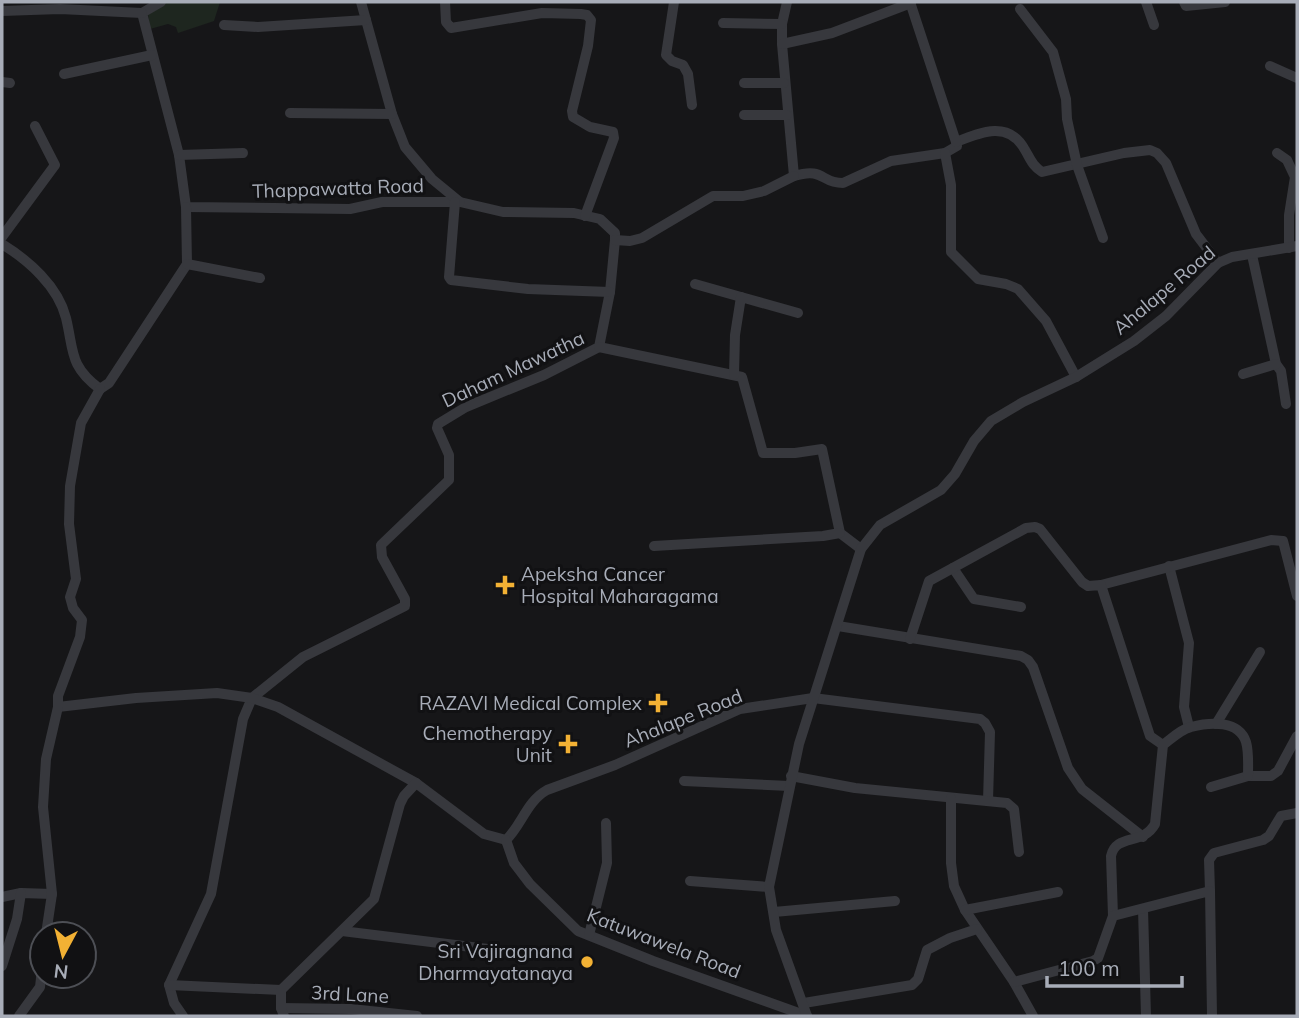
<svg xmlns="http://www.w3.org/2000/svg" width="1299" height="1018" viewBox="0 0 1299 1018" font-family="Mulish,sans-serif">
<style>
.green{fill:#1e261f}
.lines{fill:none;stroke-linecap:round;stroke-linejoin:round}
.minor{stroke:#37383d;stroke-width:10}
.poi-dot{fill:#f2b134;stroke:#111113;stroke-width:2.5}
.labels{text-anchor:middle;stroke-width:6;stroke-linejoin:round;paint-order:stroke}
.street-label{font-size:19px;fill:#a8adb8;stroke:#111113}
.poi-label{font-size:19px;fill:#a8adb8;stroke:#111113;text-anchor:end}
</style>
<rect width="100%" height="100%" fill="#161618"/>
<path class="green" d="M 167,2 L 220,2 L 214,21 L 178,33 L 176,27 L 168,24 L 150,29 L 148,15 Z"/>
<g class="lines">
<g class="minor">
<path d="M 161,2 L 142,13 L 179,155 L 186,207 L 350,209 L 382,202 L 460,202 L 503,212 L 574,213 L 600,219 L 615,233 L 615,240 L 610,292 L 599,347 L 544,375 L 466,407 L 438,424 L 437,428 L 449,455 L 449,480 L 381,545 L 382,557 L 405,599 L 405,606 L 303,657 L 252,698 L 243,719 L 211,894 L 169,985 L 174,1003 L 183,1016"/>
<path d="M 361,2 L 392,114 L 405,147 L 432,179 L 460,202"/>
<path d="M 445,2 L 446,22 L 451,28 L 542,13 L 581,14 L 587,15 L 591,20 L 588,46 L 572,111 L 573,117 L 590,127 L 613,132 L 614,138 L 585,216"/>
<path d="M 674,2 L 666,55 L 672,61 L 683,65 L 688,74 L 692,105"/>
<path d="M 787,2 L 782,24 L 782,44 L 794,176 C 825,167 820,183 843,183 L 891,161 L 945,153 L 957,146 L 956,142 C 981,132 1009,120 1025,150 C 1031,160 1032,165 1042,172 L 1124,153 L 1150,150 L 1157,153 L 1166,163 L 1196,234 L 1218,263"/>
<path d="M 910,2 L 956,142"/>
<path d="M 1146,2 L 1154,25"/>
<path d="M 1184,2 L 1186,6 L 1225,2"/>
<path d="M 1020,9 L 1053,52 L 1066,99 L 1067,119 L 1077,165 L 1103,238"/>
<path d="M 2,11 L 60,9 L 142,13"/>
<path d="M 723,23 L 782,24"/>
<path d="M 224,25 L 258,27 L 366,20"/>
<path d="M 782,44 L 832,33 L 911,3"/>
<path d="M 1270,66 L 1297,78"/>
<path d="M 64,74 L 152,55"/>
<path d="M 2,82 L 10,83"/>
<path d="M 744,83 L 784,83"/>
<path d="M 290,113 L 392,114"/>
<path d="M 744,115 L 787,115"/>
<path d="M 945,153 L 951,185 L 951,252 L 978,279 L 1006,284 L 1018,289 L 1046,321 L 1076,377"/>
<path d="M 1277,153 L 1287,160 L 1295,177 L 1289,215 L 1289,248"/>
<path d="M 179,155 L 243,153"/>
<path d="M 455,202 L 449,277 L 451,280 L 528,289 L 610,292"/>
<path d="M 2,237 L 55,165 L 35,126"/>
<path d="M 615,240 L 630,241 L 642,238 L 713,196 L 743,196 L 764,191 L 794,176"/>
<path d="M 2,244 C 28,260 58,286 66,318 C 74,351 69,366 100,389 L 109,383 L 187,264 L 186,207"/>
<path d="M 1252,255 L 1276,364 L 1281,371 L 1286,404"/>
<path d="M 187,264 L 260,278"/>
<path d="M 695,284 L 741,297"/>
<path d="M 599,347 L 742,377 L 763,453 L 795,453 L 822,449 L 840,533 L 861,549"/>
<path d="M 1243,374 L 1276,364"/>
<path d="M 734,375 L 735,335 L 741,297 L 798,313"/>
<path d="M 654,546 L 823,536 L 840,533"/>
<path d="M 1169,566 L 1189,643 L 1184,707 L 1189,727"/>
<path d="M 953,568 L 974,599 L 1021,607"/>
<path d="M 1101,585 L 1271,540 L 1283,541 L 1297,596"/>
<path d="M 838,626 L 1021,656 L 1028,660 L 1033,667 L 1068,768 L 1082,789 L 1143,837"/>
<path d="M 910,639 L 929,581 L 1026,528 L 1035,527 L 1040,529 L 1082,582 L 1088,586 L 1101,585 L 1150,736 L 1163,745"/>
<path d="M 58,707 L 136,698 L 217,693 L 252,698 L 278,707 L 416,783 L 484,834 L 506,840 C 522,825 526,802 547,790 L 615,765 L 740,709 L 813,698 L 980,719 L 985,723 L 990,732 L 988,801"/>
<path d="M 1216,724 L 1260,652"/>
<path d="M 791,776 L 855,788 L 1007,803 L 1014,809 L 1019,852"/>
<path d="M 684,781 L 789,786"/>
<path d="M 1211,787 L 1248,776 L 1271,776 L 1278,771 L 1297,736"/>
<path d="M 951,798 L 951,863 L 954,886 L 965,910 L 1014,982 L 1033,1016"/>
<path d="M 506,840 L 514,863 L 530,884 L 578,931 L 653,961 L 807,1016"/>
<path d="M 690,881 L 769,887"/>
<path d="M 1210,891 L 1209,860 L 1214,853 L 1263,840 L 1269,836 L 1281,816 L 1297,813"/>
<path d="M 2,897 L 21,893 L 52,894"/>
<path d="M 1143,909 L 1146,1016"/>
<path d="M 965,910 L 1058,892"/>
<path d="M 774,912 L 895,901"/>
<path d="M 1113,916 L 1111,856 C 1116,833 1143,846 1155,824 L 1163,745 C 1171,739 1181,729 1191,727 C 1210,722 1239,720 1246,742 C 1249,752 1248,765 1248,776"/>
<path d="M 342,931 L 504,951"/>
<path d="M 46,934 L 52,894 L 43,807 L 46,759 L 58,707 L 58,696 L 80,637 L 82,620 L 73,608 L 70,597 L 76,579 L 69,524 L 70,486 L 81,423 L 100,389"/>
<path d="M 589,935 L 607,863 L 606,823"/>
<path d="M 2,966 L 17,919 L 21,893"/>
<path d="M 1014,982 L 1093,961 L 1098,958 L 1113,916 L 1210,891 L 1212,1016"/>
<path d="M 169,985 L 281,990"/>
<path d="M 804,1003 L 912,985 L 918,979 L 927,950 L 950,938 L 977,929"/>
<path d="M 281,1008 L 351,1009 L 417,1016"/>
<path d="M 19,1016 L 40,987 L 42,969"/>
<path d="M 284,1016 L 281,1008 L 281,990 L 374,899 L 400,804 L 404,796 L 416,783"/>
<path d="M 807,1016 L 776,930 L 769,887 L 799,744 L 861,549 L 880,525 L 941,490 L 955,474 L 974,441 L 991,421 L 1023,402 L 1076,377 L 1134,341 L 1166,316 L 1218,263 L 1232,257 L 1297,246"/>
</g>
</g>
<g class="poi-dot">
<path d="M501.5 574.5h7v7h7v7h-7v7h-7v-7h-7v-7h7z"/>
<path d="M654.5 692.5h7v7h7v7h-7v7h-7v-7h-7v-7h7z"/>
<path d="M564.5 733.5h7v7h7v7h-7v7h-7v-7h-7v-7h7z"/>
<circle cx="587" cy="962" r="7"/>
</g>
<g class="labels">
<g class="street-label">
<text transform="translate(338 188) rotate(-2)" y="7">Thappawatta Road</text>
<text transform="translate(1164 290) rotate(-40)" y="7">Ahalape Road</text>
<text transform="translate(513 369) rotate(-25)" y="7">Daham Mawatha</text>
<text transform="translate(683 718) rotate(-22)" y="7">Ahalape Road</text>
<text transform="translate(664 943) rotate(21)" y="7">Katuwawela Road</text>
<text transform="translate(350 994) rotate(3)" y="7">3rd Lane</text>
</g>
<g class="poi-label">
<text x="521" y="581" text-anchor="start">Apeksha Cancer<tspan x="521" dy="22">Hospital Maharagama</tspan></text>
<text x="642" y="710">RAZAVI Medical Complex</text>
<text x="552" y="740">Chemotherapy<tspan x="552" dy="22">Unit</tspan></text>
<text x="573" y="958">Sri Vajiragnana<tspan x="573" dy="22">Dharmayatanaya</tspan></text>
</g>
</g>
<rect width="1299" height="1018" fill="none" stroke="#a8adb8" stroke-width="7"/>
<g transform="translate(63 955) rotate(187)"><circle r="33" fill="#111113" stroke="#4d4f55" stroke-width="2"/>
<path d="M0-5L12 26L0 18L-12 26Z" fill="#f2b134"/>
<text y="-10" font-size="19" font-weight="bold" text-anchor="middle" fill="#a8adb8">N</text>
</g>
<path d="M1047 976v10h135v-10" fill="none" stroke="#a8adb8" stroke-width="3.5"/>
<text x="1058" y="976" font-size="21" fill="#a8adb8" stroke="#111113" stroke-width="5" paint-order="stroke">100 m</text>
</svg>
